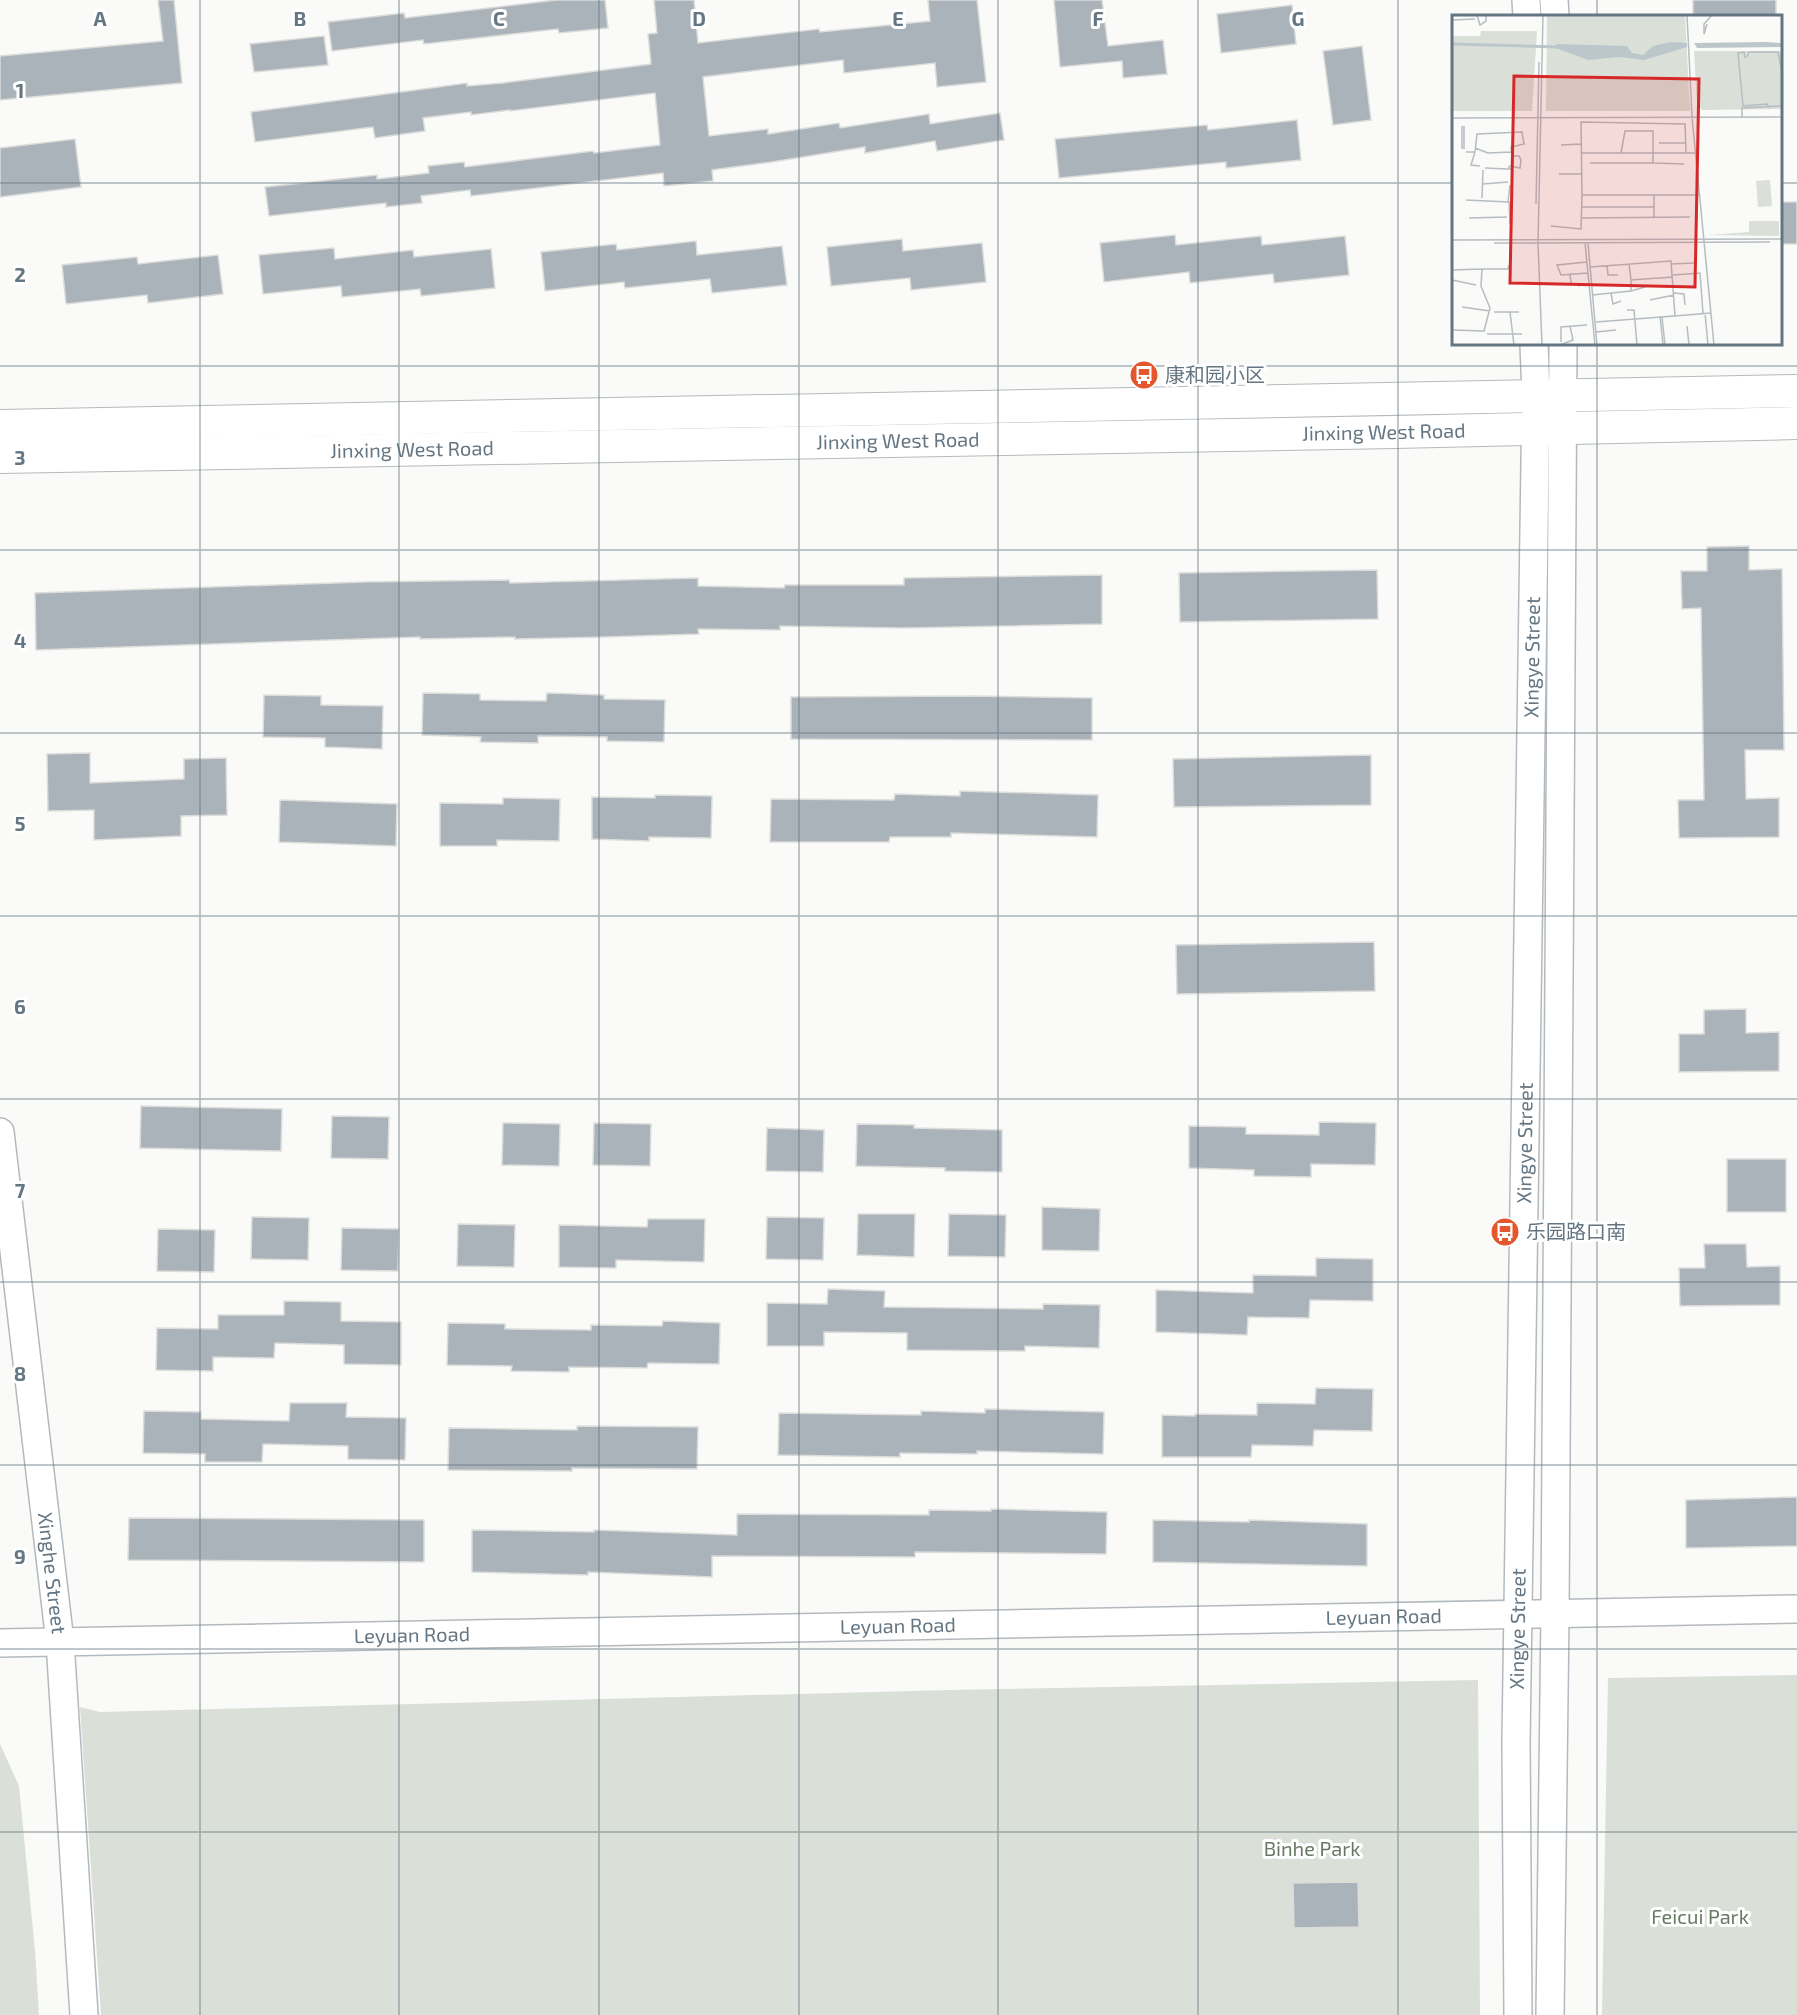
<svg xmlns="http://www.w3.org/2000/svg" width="1797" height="2015" viewBox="0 0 1797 2015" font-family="'Exo 2','Noto Sans SC',sans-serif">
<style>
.green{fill:#dadfd7}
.building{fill:#aab3b9;stroke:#dcdcda;stroke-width:1.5}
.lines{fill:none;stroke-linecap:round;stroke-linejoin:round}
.secondary-casing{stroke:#b3babf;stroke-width:30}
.primary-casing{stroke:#b5babe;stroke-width:34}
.secondary{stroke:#fff;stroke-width:27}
.primary{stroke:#fff;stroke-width:32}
.grid{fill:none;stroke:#657683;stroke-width:1.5;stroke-opacity:0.55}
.labels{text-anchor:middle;stroke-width:6;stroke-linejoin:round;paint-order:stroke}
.poi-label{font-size:20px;fill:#657683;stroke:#fff;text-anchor:start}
.street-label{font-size:20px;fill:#657683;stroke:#fff}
.park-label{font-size:20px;fill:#687a64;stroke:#fff}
.inset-river{fill:none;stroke:#bbc7cb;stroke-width:3}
.inset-road{fill:none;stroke:#b5bdc2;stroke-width:1.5}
.view{fill:#d62828;fill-opacity:0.15;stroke:#d62828;stroke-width:3}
.inset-edge{fill:none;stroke:#657683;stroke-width:3}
.grid-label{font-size:20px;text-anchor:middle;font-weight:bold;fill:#657683;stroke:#fff;stroke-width:6;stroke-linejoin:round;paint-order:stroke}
</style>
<rect width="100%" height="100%" fill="#fafaf8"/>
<g class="green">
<path d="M 1797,1675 L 1797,2015 L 1602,2015 L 1608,1678 Z"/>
<path d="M 1478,1680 L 1480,2015 L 101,2015 L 80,1707 L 100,1712 L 951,1690 Z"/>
<path d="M 0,1744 L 19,1786 L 35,1951 L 39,2015 L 0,2015 Z"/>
</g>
<g class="building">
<path d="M 158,0 L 174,0 L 182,83 L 0,100 L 0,56 L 163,41 Z"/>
<path d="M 556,0 L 605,0 L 608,28 L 559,33 L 558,29 L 424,44 L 423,40 L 332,51 L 328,22 L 404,13 L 405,18 Z"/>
<path d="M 654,0 L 694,0 L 698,43 L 819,29 L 820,32 L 930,21 L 928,0 L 977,0 L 986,82 L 937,87 L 935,63 L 844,73 L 843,60 L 703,77 L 709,136 L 768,129 L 768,134 L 839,123 L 840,128 L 929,114 L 930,124 L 1000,113 L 1004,140 L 937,151 L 935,141 L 865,153 L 865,147 L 772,162 L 712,170 L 713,181 L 664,186 L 663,173 L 471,196 L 470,190 L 421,196 L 422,203 L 386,207 L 386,203 L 269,216 L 265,187 L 377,175 L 377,179 L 429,173 L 428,166 L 464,162 L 465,167 L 593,151 L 594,153 L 660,145 L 655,93 L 510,111 L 510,110 L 471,115 L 471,112 L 423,118 L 425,131 L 375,138 L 373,127 L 255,142 L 251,112 L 431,88 L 467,83 L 467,86 L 503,83 L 651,64 L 648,34 L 657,33 Z"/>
<path d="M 1054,0 L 1102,0 L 1108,46 L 1163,40 L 1167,74 L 1123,78 L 1122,61 L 1060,67 Z"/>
<rect x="1693" y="0" width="83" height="16"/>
<path d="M 1292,5 L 1296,44 L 1221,53 L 1217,14 Z"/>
<path d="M 324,36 L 328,65 L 254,72 L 250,44 Z"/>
<path d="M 1362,46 L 1371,120 L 1333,125 L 1323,51 Z"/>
<path d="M 1297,120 L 1301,160 L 1226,168 L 1226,162 L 1059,178 L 1055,139 L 1207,125 L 1208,130 Z"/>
<path d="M 75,139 L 81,187 L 0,197 L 0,148 Z"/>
<rect x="1780" y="202" width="17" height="42"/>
<path d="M 1175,235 L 1176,245 L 1261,236 L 1262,245 L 1345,236 L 1349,275 L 1274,283 L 1273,274 L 1190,283 L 1189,272 L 1104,282 L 1100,243 Z"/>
<path d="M 902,239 L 903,251 L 982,243 L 986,282 L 911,290 L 910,278 L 831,286 L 827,247 Z"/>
<path d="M 696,241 L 697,255 L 782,246 L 787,285 L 712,293 L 710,279 L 625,288 L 624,282 L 545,291 L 541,252 L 616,244 L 617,250 Z"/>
<path d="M 334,248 L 335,259 L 413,250 L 414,257 L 491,249 L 495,288 L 421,296 L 420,289 L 342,297 L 341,286 L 263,294 L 259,255 Z"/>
<path d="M 218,255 L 223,294 L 148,303 L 147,295 L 66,304 L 62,265 L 137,257 L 138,264 Z"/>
<path d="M 1749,546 L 1749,570 L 1782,569 L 1784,750 L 1745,750 L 1746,799 L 1779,798 L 1779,837 L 1679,838 L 1678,800 L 1704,800 L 1701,608 L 1682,609 L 1681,571 L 1707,571 L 1707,547 Z"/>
<path d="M 1377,570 L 1378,619 L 1180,622 L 1179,573 Z"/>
<path d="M 1102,575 L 1102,624 L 902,628 L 780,626 L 780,630 L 698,629 L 699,634 L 605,637 L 515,639 L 515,637 L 420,639 L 420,637 L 36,650 L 35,593 L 364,582 L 509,580 L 510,583 L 698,578 L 698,586 L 784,588 L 785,585 L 904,585 L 904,578 Z"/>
<path d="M 423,693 L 480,694 L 480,700 L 546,701 L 547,693 L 604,695 L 604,699 L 665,700 L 664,742 L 607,741 L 607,737 L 538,736 L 538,743 L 480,742 L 481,737 L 422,735 Z"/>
<path d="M 264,695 L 321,696 L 321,705 L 383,706 L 382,749 L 325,747 L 325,738 L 263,737 Z"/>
<path d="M 974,696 L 1092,698 L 1092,740 L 791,739 L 791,697 Z"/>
<path d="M 90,753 L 90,783 L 184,779 L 184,759 L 226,758 L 227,815 L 181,816 L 181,836 L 94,840 L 94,810 L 48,811 L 47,754 Z"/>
<path d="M 1371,755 L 1371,805 L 1174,807 L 1173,759 Z"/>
<path d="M 960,791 L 1098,795 L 1097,837 L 951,833 L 951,837 L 890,837 L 889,842 L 770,842 L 771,799 L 894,800 L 895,794 L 960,796 Z"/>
<path d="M 655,795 L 712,796 L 711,838 L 649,837 L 649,841 L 592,839 L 592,797 L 655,798 Z"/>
<path d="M 503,798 L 560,799 L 559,841 L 497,840 L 497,846 L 440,846 L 440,803 L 503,804 Z"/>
<path d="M 280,800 L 397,804 L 396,846 L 279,842 Z"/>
<path d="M 1374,942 L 1375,991 L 1177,994 L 1176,945 Z"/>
<path d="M 1746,1009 L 1746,1033 L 1779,1032 L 1779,1071 L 1679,1072 L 1679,1034 L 1704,1034 L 1704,1010 Z"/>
<path d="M 141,1106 L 282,1109 L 281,1151 L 140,1148 Z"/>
<path d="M 332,1116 L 389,1117 L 388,1159 L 331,1158 Z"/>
<path d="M 1319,1122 L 1376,1123 L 1375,1165 L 1311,1164 L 1311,1177 L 1254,1176 L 1254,1170 L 1189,1168 L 1189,1126 L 1246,1127 L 1246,1134 L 1319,1135 Z"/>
<path d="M 503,1123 L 560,1124 L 559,1166 L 502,1165 Z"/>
<path d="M 594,1123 L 651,1124 L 650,1166 L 593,1165 Z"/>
<path d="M 857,1124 L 914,1125 L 914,1128 L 1002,1130 L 1002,1172 L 945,1171 L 945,1168 L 856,1166 Z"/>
<path d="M 767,1128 L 824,1130 L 823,1172 L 766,1171 Z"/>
<rect x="1727" y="1159" width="59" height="53"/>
<path d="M 1042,1207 L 1100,1209 L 1099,1251 L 1042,1250 Z"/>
<path d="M 858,1214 L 915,1214 L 914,1257 L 857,1255 Z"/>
<path d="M 949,1214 L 1006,1215 L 1005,1257 L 948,1256 Z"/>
<path d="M 252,1217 L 309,1218 L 308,1260 L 251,1259 Z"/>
<path d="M 767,1217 L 824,1218 L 823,1260 L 766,1259 Z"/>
<path d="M 648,1219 L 705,1219 L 704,1262 L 616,1260 L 616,1268 L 559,1267 L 559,1225 L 647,1227 Z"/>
<path d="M 458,1224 L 515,1225 L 514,1267 L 457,1266 Z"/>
<path d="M 342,1228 L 399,1229 L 398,1271 L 341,1270 Z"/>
<path d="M 158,1229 L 215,1230 L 214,1272 L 157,1271 Z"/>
<path d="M 1704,1244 L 1746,1244 L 1747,1267 L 1780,1266 L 1780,1305 L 1680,1306 L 1679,1268 L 1705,1268 Z"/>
<path d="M 1316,1258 L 1373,1259 L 1373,1301 L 1310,1300 L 1309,1318 L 1248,1317 L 1247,1335 L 1156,1332 L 1156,1290 L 1253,1293 L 1253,1275 L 1316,1276 Z"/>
<path d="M 828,1289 L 885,1291 L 884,1307 L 1043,1309 L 1043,1304 L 1100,1305 L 1099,1348 L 1025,1346 L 1025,1351 L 907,1350 L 907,1333 L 824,1332 L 824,1346 L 767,1346 L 767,1303 L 827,1304 Z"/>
<path d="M 284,1301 L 341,1302 L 341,1321 L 401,1322 L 401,1365 L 344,1364 L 344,1345 L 275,1343 L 274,1358 L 213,1357 L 213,1371 L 156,1370 L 157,1328 L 218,1329 L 218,1315 L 284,1315 Z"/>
<path d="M 663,1321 L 720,1323 L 719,1364 L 648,1363 L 647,1368 L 569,1367 L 569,1372 L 511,1371 L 512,1366 L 447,1365 L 448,1323 L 505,1324 L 505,1329 L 591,1330 L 591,1325 L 662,1326 Z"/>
<path d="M 1316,1388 L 1373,1389 L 1372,1431 L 1314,1430 L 1313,1446 L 1252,1445 L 1251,1457 L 1162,1457 L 1162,1415 L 1195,1416 L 1195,1414 L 1257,1415 L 1257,1403 L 1315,1404 Z"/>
<path d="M 290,1403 L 347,1403 L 346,1417 L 406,1418 L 405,1460 L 348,1459 L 348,1446 L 263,1444 L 262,1462 L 205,1462 L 205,1454 L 143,1453 L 144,1411 L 201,1412 L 201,1419 L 289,1421 Z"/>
<path d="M 985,1409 L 1104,1412 L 1103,1454 L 977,1451 L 977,1454 L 900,1453 L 900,1457 L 778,1455 L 779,1413 L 921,1415 L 921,1411 L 985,1413 Z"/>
<path d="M 577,1426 L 698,1427 L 697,1469 L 572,1468 L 572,1471 L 448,1470 L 449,1428 L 577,1430 Z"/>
<path d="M 1797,1497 L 1797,1546 L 1686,1548 L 1686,1500 Z"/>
<path d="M 991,1509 L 1107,1512 L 1106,1554 L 915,1552 L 915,1557 L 712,1556 L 712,1577 L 588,1572 L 588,1575 L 472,1572 L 472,1530 L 594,1532 L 594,1530 L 737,1535 L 737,1514 L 929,1515 L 929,1510 L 991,1511 Z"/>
<path d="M 129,1518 L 424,1520 L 424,1562 L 128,1560 Z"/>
<path d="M 1153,1520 L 1249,1522 L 1249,1520 L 1367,1524 L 1367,1566 L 1153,1562 Z"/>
<path d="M 1358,1882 L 1359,1927 L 1294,1928 L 1293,1883 Z"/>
</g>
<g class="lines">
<g class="secondary-casing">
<g id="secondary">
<path d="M 1526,0 L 1527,16"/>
<path d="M 1554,0 L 1555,16"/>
<path id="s1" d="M 0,1132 L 60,1642 L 84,2015"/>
<path id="s2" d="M 0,1643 L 1797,1609"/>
<path id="s3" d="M 1518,2015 L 1516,1742 L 1536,396 L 1534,344"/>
<path d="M 1550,2015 L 1555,1614 L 1563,344"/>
</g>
</g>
<g class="primary-casing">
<g id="primary">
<path d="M 0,426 L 1797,391"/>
<path id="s4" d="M 0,457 L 1395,432 L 1797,423"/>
</g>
</g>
<use href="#secondary" class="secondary"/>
<use href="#primary" class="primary"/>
</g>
<path class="grid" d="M 200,0 L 200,2015M 399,0 L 399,2015M 599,0 L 599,2015M 799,0 L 799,2015M 998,0 L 998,2015M 1198,0 L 1198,2015M 1398,0 L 1398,2015M 1597,0 L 1597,16M 0,183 L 1454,183M 1780,183 L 1797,183M 1597,344 L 1597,2015M 0,366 L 1797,366M 0,550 L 1797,550M 0,733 L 1797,733M 0,916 L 1797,916M 0,1099 L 1797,1099M 0,1282 L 1797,1282M 0,1465 L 1797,1465M 0,1649 L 1797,1649M 0,1832 L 1797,1832"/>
<defs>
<g id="bus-disc" transform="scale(1.5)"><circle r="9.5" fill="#e4572e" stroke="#fff"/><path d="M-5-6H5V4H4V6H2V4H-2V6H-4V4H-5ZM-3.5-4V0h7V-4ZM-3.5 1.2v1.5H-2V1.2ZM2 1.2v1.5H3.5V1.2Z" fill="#fff"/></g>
</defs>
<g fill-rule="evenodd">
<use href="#bus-disc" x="1144" y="375"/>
<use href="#bus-disc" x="1505" y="1232"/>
</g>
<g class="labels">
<g class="poi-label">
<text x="1165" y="382">康和园小区</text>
<text x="1526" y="1239">乐园路口南</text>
</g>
<g class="street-label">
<text dy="7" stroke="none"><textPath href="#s4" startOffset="1384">Jinxing West Road</textPath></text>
<text dy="7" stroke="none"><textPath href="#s4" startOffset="898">Jinxing West Road</textPath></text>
<text dy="7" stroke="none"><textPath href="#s4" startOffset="412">Jinxing West Road</textPath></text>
<text dy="7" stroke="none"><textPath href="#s3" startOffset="1358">Xingye Street</textPath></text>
<text dy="7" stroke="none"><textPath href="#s3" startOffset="872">Xingye Street</textPath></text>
<text dy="7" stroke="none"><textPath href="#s1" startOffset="444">Xinghe Street</textPath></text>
<text dy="7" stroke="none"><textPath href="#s2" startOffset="1384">Leyuan Road</textPath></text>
<text dy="7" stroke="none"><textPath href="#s2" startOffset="898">Leyuan Road</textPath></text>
<text dy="7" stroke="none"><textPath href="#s3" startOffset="386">Xingye Street</textPath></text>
<text dy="7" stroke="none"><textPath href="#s2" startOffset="412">Leyuan Road</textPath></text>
</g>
<g class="park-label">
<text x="1312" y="1856">Binhe Park</text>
<text x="1700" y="1924">Feicui Park</text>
</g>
</g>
<g transform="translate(1452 15)">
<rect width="330" height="330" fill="#fafaf8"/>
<path d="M 95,0 L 233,0 L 238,96 L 94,96 ZM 29,16 L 85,16 L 80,96 L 0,96 L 0,21 L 28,21 ZM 242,36 L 330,36 L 330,94 L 250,95 L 245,88 ZM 318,165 L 320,191 L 306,192 L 304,166 ZM 297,206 L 327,206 L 327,221 L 257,220 L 297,217 Z" fill="#dadfd7"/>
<path d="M 219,27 L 235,28 L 235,32 L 192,45 L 167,42 L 136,45 L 104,33 L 104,29 L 175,31 L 180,38 L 191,40 L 201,31 ZM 314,27 L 330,28 L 330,32 L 245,33 L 242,28 Z" fill="#bbc7cb"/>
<path class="inset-river" d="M 0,29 L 107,32"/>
<path class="inset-road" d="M 25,0 L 28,10 L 34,6 L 34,0M 235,0 L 240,102 L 262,330M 0,5 L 23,4M 255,9 L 252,19 L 252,9 L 260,0M 295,42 L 297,37 L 326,37 L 330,57M 291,91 L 286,38 L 292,37 L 293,43M 291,91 L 315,89 L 317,93M 290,102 L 290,93 L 330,91M 0,103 L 330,102M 10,111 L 10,134M 207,128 L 234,128M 109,130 L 129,129M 23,133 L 36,138 L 59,137M 12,134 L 12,111M 14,137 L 23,137 L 25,119 L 70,117 L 72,129 L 59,132 L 60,141 L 67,141 L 69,145 L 68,153 L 58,151 L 56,154 L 61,154M 23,137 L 19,150 L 28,151M 129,138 L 244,138M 138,148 L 201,148 L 201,116 L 173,116 L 169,138M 201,148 L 232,149M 33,153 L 55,154M 107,159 L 129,159M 31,169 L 56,167M 130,180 L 129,107 L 233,109 L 234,138M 30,183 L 31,155M 14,185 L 56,187 L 58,170M 57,186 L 58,209M 84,189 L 87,47M 129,192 L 202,192M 202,202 L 202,180M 17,203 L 55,202M 129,203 L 238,202M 99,211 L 129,214 L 130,180 L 248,180M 0,225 L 330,224M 42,228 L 318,227M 133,228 L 143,330M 136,228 L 145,330M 135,247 L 105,250 L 109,260 L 136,258M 177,249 L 179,265 L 221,262M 219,249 L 242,248M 155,250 L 156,260 L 166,260M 138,252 L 219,246 L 223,301M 0,255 L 30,254M 118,259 L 119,268 L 128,271M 221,260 L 248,258 L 251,298M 0,265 L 24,270M 179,265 L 179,276 L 193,272M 159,278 L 161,289 L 169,286M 222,278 L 232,279 L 233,290M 140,280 L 179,276M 198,285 L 222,280M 10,292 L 38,296M 175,295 L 182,295 L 185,330M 42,297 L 67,297M 58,297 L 62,330M 253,298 L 256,330M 208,301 L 211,330M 144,307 L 210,302M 235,311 L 237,330M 0,315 L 32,316 L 38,293 L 29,271 L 30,254 L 56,254 L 57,250M 144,317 L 164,315M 35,319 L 70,319M 109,327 L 109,312 L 135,310M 90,330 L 86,228 L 91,0M 108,330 L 121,325 L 118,311M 213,330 L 210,302 L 259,298"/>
<path class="view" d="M 62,61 L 247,64 L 243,272 L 58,268 Z"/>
<rect width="330" height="330" class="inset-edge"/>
</g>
<g class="grid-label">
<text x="100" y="26">A</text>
<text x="300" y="26">B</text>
<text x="499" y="26">C</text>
<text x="699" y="26">D</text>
<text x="898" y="26">E</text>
<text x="1098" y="26">F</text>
<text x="1298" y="26">G</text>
<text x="20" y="98">1</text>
<text x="20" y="282">2</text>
<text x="20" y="465">3</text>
<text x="20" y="648">4</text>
<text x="20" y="831">5</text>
<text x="20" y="1014">6</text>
<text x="20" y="1198">7</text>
<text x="20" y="1381">8</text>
<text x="20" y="1564">9</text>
</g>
</svg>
